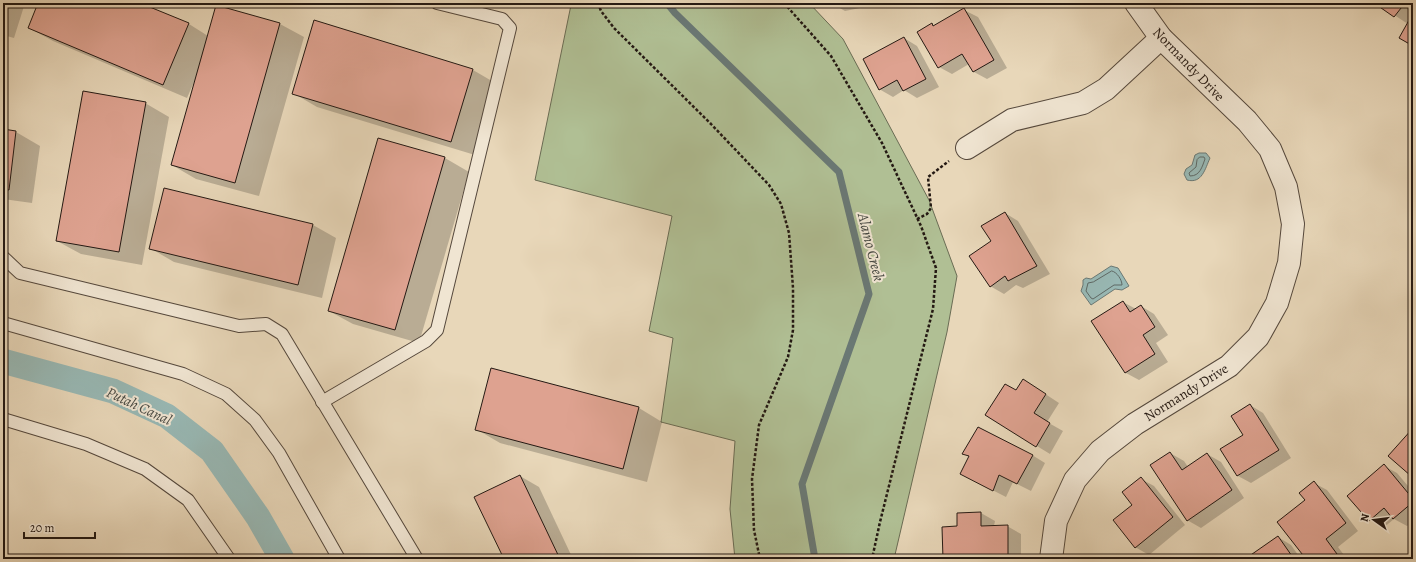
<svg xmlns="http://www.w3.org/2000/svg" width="1416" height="562" viewBox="0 0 1416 562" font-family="Alegreya,serif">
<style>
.green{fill:#b0bf94;stroke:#6a6c54}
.water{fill:#98b8b4;stroke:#6a7874}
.shadow{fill:#0003}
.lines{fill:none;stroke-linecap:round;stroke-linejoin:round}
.shore{stroke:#5e6864;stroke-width:1}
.stream{stroke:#6a7874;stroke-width:7}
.canal{stroke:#98b8b4;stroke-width:25}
.building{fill:#dea290;stroke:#241913}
.service-casing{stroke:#55483c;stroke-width:14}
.minor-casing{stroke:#55483c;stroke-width:24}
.path{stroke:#241913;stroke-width:2.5;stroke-dasharray:3 2;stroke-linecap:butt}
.service{stroke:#f0e5d2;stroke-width:12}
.minor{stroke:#f0e5d2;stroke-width:22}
.labels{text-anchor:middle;stroke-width:4;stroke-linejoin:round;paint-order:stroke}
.street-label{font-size:14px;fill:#241913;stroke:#f0e5d2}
.water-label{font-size:15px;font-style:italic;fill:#474943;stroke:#f0e5d2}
</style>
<rect width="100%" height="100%" fill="#e8d7b9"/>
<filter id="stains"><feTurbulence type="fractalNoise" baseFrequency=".005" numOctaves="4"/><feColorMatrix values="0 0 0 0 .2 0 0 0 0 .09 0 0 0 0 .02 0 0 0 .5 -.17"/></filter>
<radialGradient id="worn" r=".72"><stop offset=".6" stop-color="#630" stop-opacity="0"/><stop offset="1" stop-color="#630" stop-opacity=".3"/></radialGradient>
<path class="green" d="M 564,3 L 809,3 L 843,39 L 929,200 L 957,276 L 947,332 L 894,559 L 735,559 L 730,509 L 735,441 L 661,422 L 673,338 L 649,331 L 672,216 L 535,180 L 571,5 Z"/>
<g class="water">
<path d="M 1199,153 L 1206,153 L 1210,158 C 1205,169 1202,184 1187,180 L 1184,174 L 1186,169 L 1192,165 L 1195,155 Z"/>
<path d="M 1111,266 L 1118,268 L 1129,286 L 1122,290 L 1115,289 L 1091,305 L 1081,291 L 1083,285 L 1083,280 L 1086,278 L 1091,279 Z"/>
</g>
<g class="shadow">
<path d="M 3,3 L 25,3 L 14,38 L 3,35 Z"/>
<path d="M 39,3 L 138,3 L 189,24 L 208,36 L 217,6 L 280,24 L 304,37 L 259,196 L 196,179 L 172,165 L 195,82 L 194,82 L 187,98 L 53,41 L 29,28 Z"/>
<path d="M 831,3 L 863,3 L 865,7 L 845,11 Z"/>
<path d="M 1376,3 L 1413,3 L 1413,45 L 1408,24 Z"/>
<path d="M 964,10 L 978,17 L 1007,68 L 987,79 L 974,72 L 969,64 L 952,74 L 939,67 L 932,25 L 935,26 Z"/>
<path d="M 315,22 L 473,70 L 497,84 L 475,155 L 317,107 L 293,93 Z"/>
<path d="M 904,38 L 917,46 L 939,87 L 917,98 L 904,90 L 893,97 L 879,89 Z"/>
<path d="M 145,103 L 169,117 L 142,265 L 81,254 L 57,241 Z"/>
<path d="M 3,130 L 16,132 L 40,146 L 32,203 L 3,199 Z"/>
<path d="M 379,139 L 445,158 L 469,172 L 419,343 L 353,324 L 329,311 Z"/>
<path d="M 1005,213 L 1018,221 L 1050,274 L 1023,288 L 1016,285 L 1004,294 L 990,286 L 992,242 Z"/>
<path d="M 313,225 L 336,238 L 322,298 L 174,262 L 150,248 Z"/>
<path d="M 1123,302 L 1136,309 L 1141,306 L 1154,314 L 1168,335 L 1156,343 L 1168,362 L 1139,380 L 1126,373 L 1093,321 Z"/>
<path d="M 1024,380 L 1059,403 L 1047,422 L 1063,431 L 1050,454 L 986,415 L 1016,391 Z"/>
<path d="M 1250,405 L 1263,413 L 1291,458 L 1251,483 L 1238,476 Z"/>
<path d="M 639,408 L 662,422 L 647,482 L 500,443 L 476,429 Z"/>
<path d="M 964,453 L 1032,455 L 1045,463 L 1031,491 L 1013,482 L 1006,497 L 961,474 L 970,457 Z"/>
<path d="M 1170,453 L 1184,461 L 1188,467 L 1207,454 L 1221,462 L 1244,498 L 1201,528 L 1187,520 Z"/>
<path d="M 1384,466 L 1397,473 L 1413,492 L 1413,521 L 1407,526 L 1394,519 L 1383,528 L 1370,520 L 1349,496 Z"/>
<path d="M 520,476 L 539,487 L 573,559 L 505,559 Z"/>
<path d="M 1141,479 L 1154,486 L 1185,525 L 1149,555 L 1135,547 L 1133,505 Z"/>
<path d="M 1314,483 L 1327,490 L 1358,531 L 1338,547 L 1347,559 L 1307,559 L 1307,500 Z"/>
<path d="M 981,513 L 995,521 L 994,526 L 1007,526 L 1021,534 L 1021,559 L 944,559 L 958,527 L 958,514 Z"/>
<path d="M 1278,537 L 1291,545 L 1301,559 L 1247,559 Z"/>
</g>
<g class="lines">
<g class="shore">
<path d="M 1200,157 L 1204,157 L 1205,159 C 1202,167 1200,176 1190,176 L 1189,173 L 1196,167 L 1197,160 Z"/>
<path d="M 1112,271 C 1117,272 1122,280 1122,285 L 1114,285 L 1093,299 L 1091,298 L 1086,291 L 1088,283 L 1093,282 Z"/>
</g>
<path class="stream" d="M 667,3 L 675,13 L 839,172 L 869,294 L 802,484 L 815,559"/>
<path class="canal" d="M 3,361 L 113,391 L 167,416 L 212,451 L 258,517 L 282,559"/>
</g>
<g class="building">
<path d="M 38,3 L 140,3 L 189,23 L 163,85 L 28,28 Z"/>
<path d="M 1374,3 L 1405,3 L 1394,17 Z"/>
<path d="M 216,5 L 280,23 L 235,183 L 171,165 Z"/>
<path d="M 964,8 L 994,60 L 973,72 L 962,54 L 938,68 L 917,32 L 932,23 L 933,26 Z"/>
<path d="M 1413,13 L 1413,46 L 1399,38 Z"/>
<path d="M 314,20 L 473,69 L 451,142 L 292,94 Z"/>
<path d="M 904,37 L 926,79 L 903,91 L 897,80 L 879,90 L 863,59 Z"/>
<path d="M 83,91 L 146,102 L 119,252 L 56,241 Z"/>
<path d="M 3,129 L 16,131 L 9,190 L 3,189 Z"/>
<path d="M 378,138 L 445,157 L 395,330 L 328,311 Z"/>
<path d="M 164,188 L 313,224 L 298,285 L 149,249 Z"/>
<path d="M 1005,212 L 1037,266 L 1008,281 L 1005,276 L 990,287 L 969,256 L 991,241 L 981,226 Z"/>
<path d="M 1123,301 L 1130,312 L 1141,305 L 1155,327 L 1143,335 L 1155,354 L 1125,373 L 1091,321 Z"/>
<path d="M 491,368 L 639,407 L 623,469 L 475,430 Z"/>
<path d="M 1023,379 L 1046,394 L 1034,413 L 1050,423 L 1036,447 L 985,415 L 1005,384 L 1016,390 Z"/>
<path d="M 1250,404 L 1279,450 L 1237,476 L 1220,449 L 1243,435 L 1231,416 Z"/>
<path d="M 978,427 L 1033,455 L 1017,484 L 999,475 L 993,491 L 960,474 L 969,456 L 962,454 Z"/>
<path d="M 1413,428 L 1413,474 L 1411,476 L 1388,456 Z"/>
<path d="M 1170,452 L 1182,470 L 1207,453 L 1232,490 L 1187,521 L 1150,465 Z"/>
<path d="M 1384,464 L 1413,499 L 1413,502 L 1393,519 L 1384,508 L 1369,521 L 1347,496 Z"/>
<path d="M 520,475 L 560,559 L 504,559 L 474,497 Z"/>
<path d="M 1141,477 L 1173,517 L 1135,548 L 1113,520 L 1132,505 L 1122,492 Z"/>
<path d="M 1314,481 L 1346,523 L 1326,539 L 1337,554 L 1331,559 L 1306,559 L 1277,522 L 1305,500 L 1299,493 Z"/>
<path d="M 981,512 L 981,526 L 1008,525 L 1008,559 L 943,559 L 942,527 L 957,526 L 957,513 Z"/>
<path d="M 1278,536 L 1294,559 L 1245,559 Z"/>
</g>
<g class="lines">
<g class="service-casing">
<g id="service">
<path d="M 3,257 L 20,273 L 239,326 L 266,324 L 282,334 L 417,559"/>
<path d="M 3,323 L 183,374 L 226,394 L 255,420 L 279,453 L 339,559"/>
<path d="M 322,402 L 426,341 L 437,330 L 510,28 L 502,19 L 437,3"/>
<path d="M 3,419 L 86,444 L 145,469 L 188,500 L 229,559"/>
</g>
</g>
<g class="minor-casing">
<g id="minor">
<path d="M 967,148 L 1012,120 L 1083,103 L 1106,89 L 1161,38"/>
<path d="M 1051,559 L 1056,521 L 1075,480 L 1100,451 L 1135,424 L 1229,366 L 1258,337 L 1277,303 L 1289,263 L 1293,224 L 1286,187 L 1270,149 L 1247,121 L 1161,38 L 1136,3"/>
</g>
</g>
<g class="path">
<path d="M 598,3 L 601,11 L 614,28 L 711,124 L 769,185 L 781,204 L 789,233 L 793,288 L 793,330 L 788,357 L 759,425 L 752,479 L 754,530 L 760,559"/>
<path d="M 784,3 L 831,56 L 882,143 L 921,226 L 936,268 L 933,309 L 880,522 L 872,559"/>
<path d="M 917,219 L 927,214 L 931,208 L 928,177 L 949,161"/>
</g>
<use href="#service" class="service"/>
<use href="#minor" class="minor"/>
</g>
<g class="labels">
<g class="street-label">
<text transform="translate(1189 64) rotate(46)" y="5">Normandy Drive</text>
<text transform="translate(1186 392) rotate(-32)" y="5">Normandy Drive</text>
</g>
<g class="water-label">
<text transform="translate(871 247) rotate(76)" y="5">Alamo Creek</text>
<text transform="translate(139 406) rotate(25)" y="5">Putah Canal</text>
</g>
</g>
<rect width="1416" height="562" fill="none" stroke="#e8d7b9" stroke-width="16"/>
<rect x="4" y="4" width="1408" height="554" fill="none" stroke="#241913" stroke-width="2"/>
<rect x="8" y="8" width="1400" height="546" fill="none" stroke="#241913"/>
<g transform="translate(1374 520) rotate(284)" stroke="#f0e5d2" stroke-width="3" paint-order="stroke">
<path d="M0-3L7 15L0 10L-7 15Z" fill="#241913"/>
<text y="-6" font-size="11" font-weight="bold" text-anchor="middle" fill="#241913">N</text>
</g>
<path d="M24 532v6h71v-6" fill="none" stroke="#241913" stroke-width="2"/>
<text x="30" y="532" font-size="12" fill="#241913" stroke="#f0e5d2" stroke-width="3" paint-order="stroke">20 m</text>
<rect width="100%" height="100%" filter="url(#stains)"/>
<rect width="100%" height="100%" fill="url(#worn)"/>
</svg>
